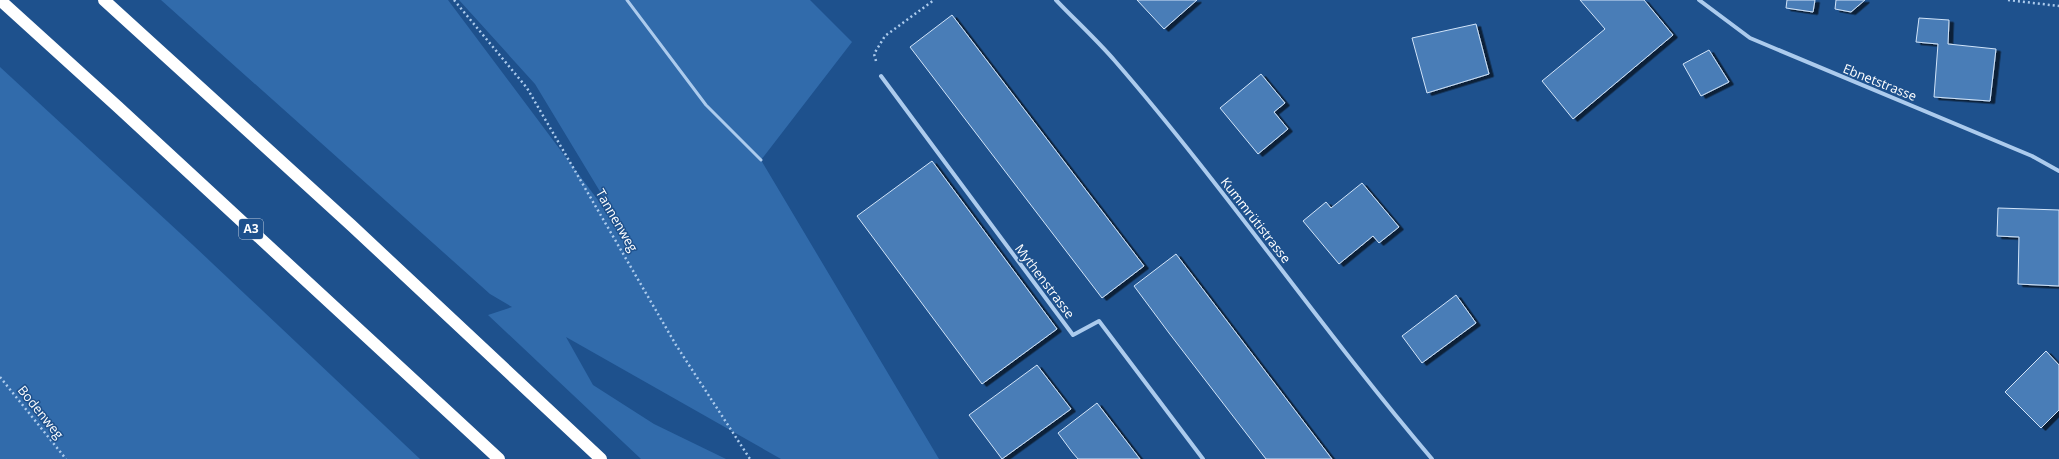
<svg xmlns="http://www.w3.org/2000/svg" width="2059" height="459" viewBox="0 0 2059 459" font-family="'Open Sans',sans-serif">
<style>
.green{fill:#316bab}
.building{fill:#4a7db7;stroke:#d1e4f9;filter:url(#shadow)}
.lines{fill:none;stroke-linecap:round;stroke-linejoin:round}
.path{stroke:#accbed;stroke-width:2.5;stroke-dasharray:2 3;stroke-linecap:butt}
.lane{stroke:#accbed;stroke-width:3}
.street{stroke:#accbed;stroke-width:4}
.highway{stroke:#fff;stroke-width:12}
.labels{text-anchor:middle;stroke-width:3;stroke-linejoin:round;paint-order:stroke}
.shield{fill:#1e518d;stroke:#bccbdd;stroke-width:1}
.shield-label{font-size:12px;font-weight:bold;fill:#fff}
.street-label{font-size:13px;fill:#fff;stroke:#1e518d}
</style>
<defs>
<filter id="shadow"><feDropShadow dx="4.5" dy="2.5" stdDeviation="0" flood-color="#0009"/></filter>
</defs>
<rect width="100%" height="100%" fill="#1e518d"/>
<g class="green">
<path d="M 161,0 L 448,0 L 636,251 L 535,84 L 459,0 L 810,0 L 852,42 L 761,160 L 939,459 L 781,459 L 566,337 L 593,385 L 654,424 L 726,459 L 641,459 L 488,315 L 512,307 L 490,294 Z"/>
<path d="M 0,67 L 194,246 L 420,459 L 0,459 Z"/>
</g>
<g class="building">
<path d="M 1137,0 L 1197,0 L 1164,29 Z"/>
<path d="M 1580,0 L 1644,0 L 1673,35 L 1573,119 L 1542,81 L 1605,29 Z"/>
<path d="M 1787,0 L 1815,0 L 1813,12 L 1786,8 Z"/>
<path d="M 1836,0 L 1865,0 L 1851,12 L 1835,9 Z"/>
<path d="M 952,15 L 1144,266 L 1102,298 L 910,47 Z"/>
<path d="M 1919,18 L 1949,20 L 1948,44 L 1996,49 L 1990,101 L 1934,97 L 1938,44 L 1916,42 Z"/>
<path d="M 1476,24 L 1489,74 L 1427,93 L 1412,38 Z"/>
<path d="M 1709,50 L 1729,82 L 1701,96 L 1683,64 Z"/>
<path d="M 1261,74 L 1285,103 L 1274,112 L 1288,129 L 1258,154 L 1220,108 Z"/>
<path d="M 932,161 L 1057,329 L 982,384 L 857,216 Z"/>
<path d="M 1362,183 L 1399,227 L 1379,243 L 1373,236 L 1339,264 L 1303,221 L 1326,202 L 1331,208 Z"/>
<path d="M 1998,208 L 2059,210 L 2059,286 L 2018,284 L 2019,237 L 1997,236 Z"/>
<path d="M 1176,254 L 1332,459 L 1266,459 L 1169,333 L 1134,286 Z"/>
<path d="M 1456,295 L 1476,323 L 1422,363 L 1402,336 Z"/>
<path d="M 2046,351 L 2059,365 L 2059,410 L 2041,428 L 2005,392 Z"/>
<path d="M 1037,365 L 1071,409 L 1002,459 L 969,415 Z"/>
<path d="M 1097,403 L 1140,459 L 1078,459 L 1072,452 L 1058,433 Z"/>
</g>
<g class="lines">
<g class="path">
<path d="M 454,0 L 527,88 L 676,345 L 750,459"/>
<path d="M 2008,0 L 2059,6"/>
<path d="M 876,61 L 874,54 L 885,36 L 934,0"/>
<path d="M 0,377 L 66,459"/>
</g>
<path class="lane" d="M 627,0 L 706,105 L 761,160"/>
<g class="street">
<path d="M 1056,0 C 1075,20 1096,39 1115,61 C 1226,189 1322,330 1432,459"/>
<path d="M 1699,0 L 1750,38 L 2032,156 L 2059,171"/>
<path d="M 881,76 L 1073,335 L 1099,321 L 1203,459"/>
</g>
<g class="highway">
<path d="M 0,0 L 118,107 L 499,459"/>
<path d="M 104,0 L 351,225 L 601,459"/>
</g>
</g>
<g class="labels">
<rect class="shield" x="239" y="219" width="24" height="20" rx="3"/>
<g class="shield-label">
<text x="251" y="233">A3</text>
</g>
<g class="street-label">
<text transform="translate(1880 82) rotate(22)" y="5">Ebnetstrasse</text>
<text transform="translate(617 220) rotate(60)" y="5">Tannenweg</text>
<text transform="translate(1256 220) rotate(52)" y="5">Kummrütistrasse</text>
<text transform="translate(1045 281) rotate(53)" y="5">Mythenstrasse</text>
<text transform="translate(41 412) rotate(51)" y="5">Bodenweg</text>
</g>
</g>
</svg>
